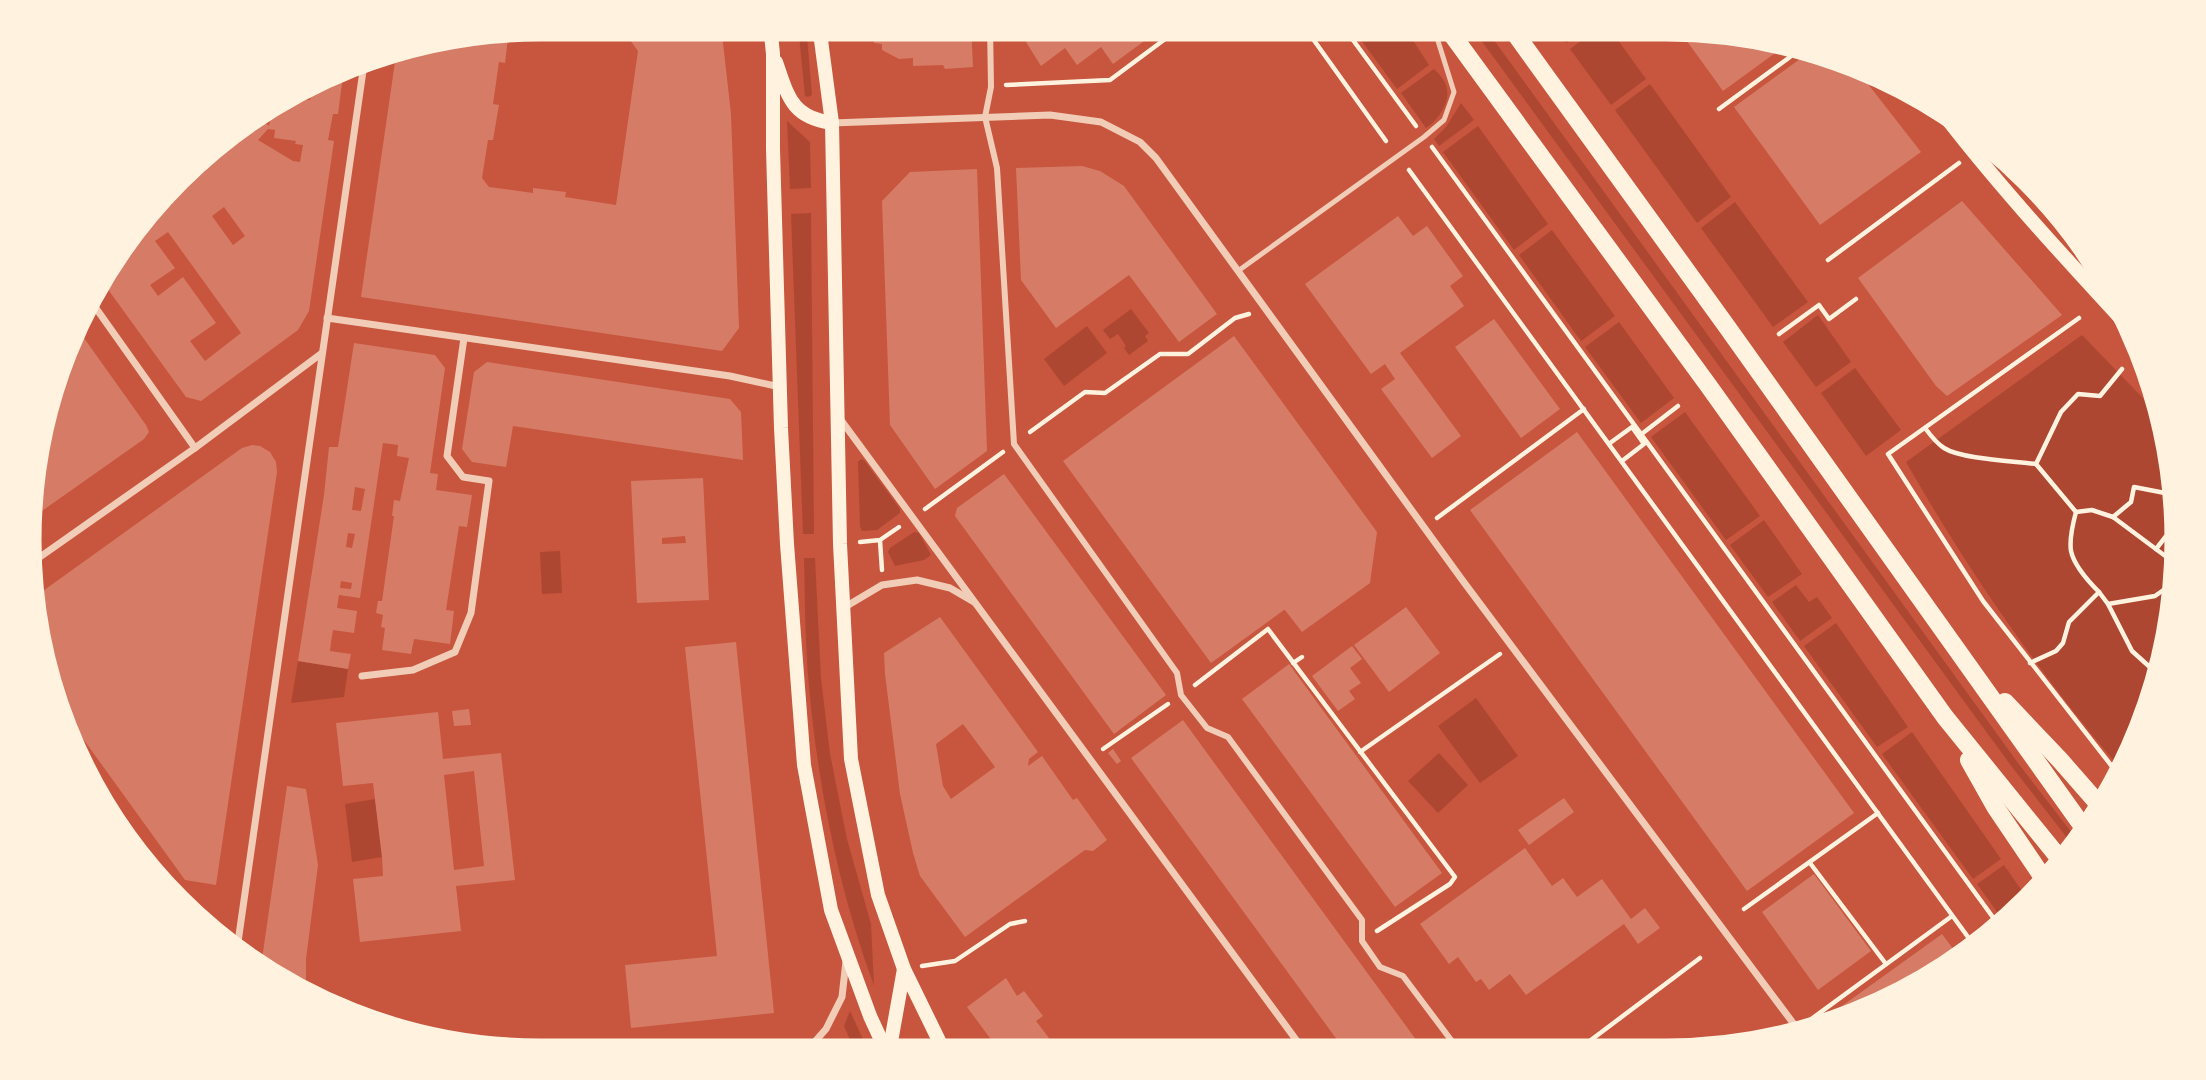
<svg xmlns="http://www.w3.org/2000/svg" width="2206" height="1080" viewBox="0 0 2206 1080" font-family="'Exo 2',sans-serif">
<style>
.green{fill:#ae4732}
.building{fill:#d67c66;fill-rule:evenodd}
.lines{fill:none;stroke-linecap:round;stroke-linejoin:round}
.path{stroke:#fff3e0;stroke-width:4.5}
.service{stroke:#f1ccb7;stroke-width:5}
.pedestrian{stroke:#f1ccb7;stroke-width:6}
.minor{stroke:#f1ccb7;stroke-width:7}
.secondary{stroke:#fff3e0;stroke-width:14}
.primary{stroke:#fff3e0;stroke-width:18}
.rim{fill:none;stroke:#fff3e0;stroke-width:9}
</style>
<rect width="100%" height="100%" fill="#c8553d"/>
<g class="green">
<path d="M 798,25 L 806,25 L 812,95 L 808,97 L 805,96 Z"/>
<path d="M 1350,25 L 1403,25 L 1429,65 L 1397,89 Z"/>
<path d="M 1470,25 L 1483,25 L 2018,763 L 2079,842 L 2075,848 L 2012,767 Z"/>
<path d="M 1553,25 L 1591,25 L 1566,43 Z"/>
<path d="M 1602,25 L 1607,25 L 1646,79 L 1611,105 L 1570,49 Z"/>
<path d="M 1434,69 C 1438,73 1443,78 1445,83 C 1453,99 1439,120 1426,128 L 1401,93 Z"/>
<path d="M 1650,84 L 1731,197 L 1697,223 L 1615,110 Z"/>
<path d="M 1461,103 L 1474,120 L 1439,146 L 1434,139 L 1446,127 Z"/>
<path d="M 787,121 L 810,142 L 811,188 L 790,189 Z"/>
<path d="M 1478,126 L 1548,224 L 1514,250 L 1443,152 Z"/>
<path d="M 1735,202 L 1808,302 L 1773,327 L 1701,228 Z"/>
<path d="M 811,213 L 814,534 L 803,534 L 791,214 Z"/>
<path d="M 1552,230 L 1615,316 L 1581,341 L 1519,255 Z"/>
<path d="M 1131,309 L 1149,333 L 1145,336 L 1148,341 L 1129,355 L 1124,348 L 1126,346 L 1118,334 L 1110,339 L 1103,330 Z"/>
<path d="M 1818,315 L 1851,362 L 1816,387 L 1783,342 Z"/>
<path d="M 1619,322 L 1674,398 L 1641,423 L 1585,347 Z"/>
<path d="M 1087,326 L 1107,353 L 1064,386 L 1044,359 Z"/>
<path d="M 2082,335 L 2165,421 L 2177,472 L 2180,573 L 2164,673 L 2125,774 C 2041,677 1969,572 1906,462 Z"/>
<path d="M 1855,368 L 1901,430 L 1866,456 L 1821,393 Z"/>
<path d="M 1685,412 L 1760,516 L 1726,540 L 1651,437 Z"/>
<path d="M 861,459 L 864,460 L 900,509 L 900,513 L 877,530 L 862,531 L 860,527 L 858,462 Z"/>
<path d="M 1764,520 L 1802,574 L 1768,597 L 1730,545 Z"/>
<path d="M 914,532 L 919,533 L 931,555 L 924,560 L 895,566 L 888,552 L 890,548 Z"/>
<path d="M 560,551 L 562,593 L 542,594 L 540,552 Z"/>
<path d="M 804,558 L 815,558 L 821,678 L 830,754 L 847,839 L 871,924 L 874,986 C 839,890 818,788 809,686 C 805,644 805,601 804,558 Z"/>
<path d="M 1796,585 L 1809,602 L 1817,597 L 1832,618 L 1800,641 L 1772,602 Z"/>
<path d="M 1836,623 L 1908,727 L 1877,747 L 1804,646 Z"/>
<path d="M 298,661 L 348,669 L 344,697 L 291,703 Z"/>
<path d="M 1476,698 L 1518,756 L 1480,783 L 1438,726 Z"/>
<path d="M 1912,732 L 2001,859 L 1973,879 L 1882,754 Z"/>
<path d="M 1439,753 L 1468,785 L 1438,813 L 1408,781 Z"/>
<path d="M 375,799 L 382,857 L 352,862 L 345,804 Z"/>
<path d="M 2004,865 L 2029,901 L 2005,923 L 1977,884 Z"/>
<path d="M 850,1011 L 866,1046 L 864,1053 L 856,1053 L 844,1026 Z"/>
</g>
<g class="building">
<path d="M 619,25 L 721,25 L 731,114 L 739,328 L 722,351 L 361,297 L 397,48 L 509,30 L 505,63 L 499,62 L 493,104 L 499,105 L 493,140 L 488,140 L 482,178 L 489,187 L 533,193 L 533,188 L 566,192 L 565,197 L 616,205 L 638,51 Z"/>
<path d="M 872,25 L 971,25 L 973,67 L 945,69 L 943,65 L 913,66 L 913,58 L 899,59 L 882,50 L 882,44 L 874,43 Z"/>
<path d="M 1048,25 L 1166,25 L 1113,64 L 1101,47 L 1077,65 L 1065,48 L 1041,66 L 1026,42 Z"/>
<path d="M 1676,26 L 1699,26 L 1767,37 L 1778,51 L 1723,91 Z"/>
<path d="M 1815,48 L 1850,61 L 1921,152 L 1820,225 L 1734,107 Z"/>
<path d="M 344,68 L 338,114 L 333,114 L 328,140 L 334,141 L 309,311 L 298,330 L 201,401 L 186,397 L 99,277 L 111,254 L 226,131 L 262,112 L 260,117 L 269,126 L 271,116 L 266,110 L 285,100 L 301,102 L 302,99 L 310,100 L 312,85 ZM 268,129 L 275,130 L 274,138 L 296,141 L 295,144 L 303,145 L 300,162 L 293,161 L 258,140 ZM 224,207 L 245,236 L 233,245 L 212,216 ZM 168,232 L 241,333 L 205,361 L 190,341 L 216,323 L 183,277 L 158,296 L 150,285 L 175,268 L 155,241 Z"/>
<path d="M 1082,166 L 1100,171 L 1124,186 L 1217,314 L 1179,342 L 1129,275 L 1056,328 L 1021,280 L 1016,168 Z"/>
<path d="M 977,169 L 987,451 L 935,489 L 890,425 L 882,201 L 910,172 Z"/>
<path d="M 1962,201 L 2062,315 L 1947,396 L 1936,386 L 1858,278 Z"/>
<path d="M 1398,216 L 1413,236 L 1427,226 L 1463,276 L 1450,286 L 1464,306 L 1400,353 L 1461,436 L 1432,458 L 1381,389 L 1395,379 L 1385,364 L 1371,374 L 1305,284 Z"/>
<path d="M 1494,319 L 1560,409 L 1521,438 L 1455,347 Z"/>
<path d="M 74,324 L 146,425 L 149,432 L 144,439 L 32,518 L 34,439 L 64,343 Z"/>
<path d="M 1234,336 L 1377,532 L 1370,583 L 1302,632 L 1285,610 L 1284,610 L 1211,663 L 1063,461 Z"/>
<path d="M 354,343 L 435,355 L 445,368 L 430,473 L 438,474 L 436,490 L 472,495 L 467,527 L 459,526 L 446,610 L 454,611 L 450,644 L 414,639 L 411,654 L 382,650 L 385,628 L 381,627 L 383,615 L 376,613 L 378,601 L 382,601 L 394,516 L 392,516 L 394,500 L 400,501 L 409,458 L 397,456 L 398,445 L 383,443 L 360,598 L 339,595 L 337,608 L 357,611 L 354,633 L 333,630 L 331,642 L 330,651 L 351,654 L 348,669 L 298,661 L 324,495 L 329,447 L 338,447 ZM 355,487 L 365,489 L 361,511 L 352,510 ZM 348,533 L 355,534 L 352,548 L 346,547 ZM 341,581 L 352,583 L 351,589 L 340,588 Z"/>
<path d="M 487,362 L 730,399 L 741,412 L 743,460 L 513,426 L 506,467 L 472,462 L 462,449 L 474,372 Z"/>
<path d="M 1577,432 L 1854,813 L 1747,891 L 1470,510 Z"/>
<path d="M 252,445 L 260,446 L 270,452 L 276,462 L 277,472 L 216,885 L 185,880 L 58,704 L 29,601 L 242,448 Z"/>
<path d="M 1004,474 L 1166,695 L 1114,734 L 955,516 L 957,508 Z"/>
<path d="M 703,478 L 709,600 L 637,603 L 631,481 ZM 685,536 L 686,543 L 662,544 L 662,538 Z"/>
<path d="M 1406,607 L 1440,653 L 1389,692 L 1354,645 Z"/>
<path d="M 940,617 L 1038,752 L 1029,759 L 1028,766 L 1042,756 L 1073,800 L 1077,798 L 1107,840 L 1093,851 L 1085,850 L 965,937 L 920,876 L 913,853 L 900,794 L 885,674 L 884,653 ZM 963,724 L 995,767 L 951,799 L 943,786 L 936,744 Z"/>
<path d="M 736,642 L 774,1013 L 631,1028 L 625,965 L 717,956 L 685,647 Z"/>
<path d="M 1352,646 L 1362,659 L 1350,668 L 1361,683 L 1349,691 L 1355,699 L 1338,711 L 1312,676 Z"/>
<path d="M 1289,664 L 1442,873 L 1395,907 L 1242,699 Z"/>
<path d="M 469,709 L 471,725 L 454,726 L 452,711 Z"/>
<path d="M 438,712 L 443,759 L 501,753 L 515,880 L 456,886 L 461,931 L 360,942 L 353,879 L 383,876 L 382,857 L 373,783 L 343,786 L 336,723 ZM 474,771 L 484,866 L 454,870 L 444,775 Z"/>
<path d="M 1183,720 L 1250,812 L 1425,1052 L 1346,1052 L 1131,758 Z"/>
<path d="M 1113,749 L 1121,761 L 1117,764 L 1108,753 Z"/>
<path d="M 287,786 L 306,789 L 318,865 L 306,959 L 306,998 L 261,966 Z"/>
<path d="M 1564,798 L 1574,812 L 1529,845 L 1518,830 Z"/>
<path d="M 1525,848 L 1552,886 L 1563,878 L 1577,897 L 1602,879 L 1631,919 L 1645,908 L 1660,928 L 1638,944 L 1624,924 L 1526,995 L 1510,974 L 1489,990 L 1481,979 L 1476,982 L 1458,957 L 1449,964 L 1420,924 Z"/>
<path d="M 1814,874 L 1871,951 L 1818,990 L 1762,912 Z"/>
<path d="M 1942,934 L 1962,961 L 1953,968 L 1843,1023 L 1835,1011 Z"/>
<path d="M 1006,978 L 1017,996 L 1024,991 L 1043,1016 L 1036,1021 L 1049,1038 L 1040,1045 L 1047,1053 L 1001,1053 L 967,1007 Z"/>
<path d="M 1722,1040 L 1730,1051 L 1707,1051 Z"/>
</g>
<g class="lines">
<g class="path">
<path d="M 1303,25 L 1386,141"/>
<path d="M 1342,25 L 1416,126"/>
<path d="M 1006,85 L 1110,80 L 1184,25"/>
<path d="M 1719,109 L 1790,57 L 1796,42"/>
<path d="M 1432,147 L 2000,927"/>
<path d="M 1409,170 L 1976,948"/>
<path d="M 1828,260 L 1959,163"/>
<path d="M 2079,318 L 1888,454 L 1983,601 L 2121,778"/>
<path d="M 1779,334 L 1819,305 L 1829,319 L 1856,299"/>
<path d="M 1925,428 C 1931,436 1936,443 1944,448 C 1961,459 2013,461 2036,464 L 2061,412 L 2078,394 L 2100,396 L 2122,369"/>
<path d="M 1030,432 L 1085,392 L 1105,393 L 1160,354 L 1188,354 L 1235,318 L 1249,314"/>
<path d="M 1639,436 L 1678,406"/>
<path d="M 1610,443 L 1632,427 L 1644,444 L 1622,461"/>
<path d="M 2036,464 L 2076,512 C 2073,523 2069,538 2071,551 C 2074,565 2089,582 2099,592"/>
<path d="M 925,509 L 1003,452"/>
<path d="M 2076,512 L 2092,510 L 2113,517 L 2180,567"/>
<path d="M 2113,517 L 2131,502 L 2134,487 L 2165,493 L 2178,506 L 2167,535 L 2156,549"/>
<path d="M 1437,518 L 1584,409"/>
<path d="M 880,541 L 882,570"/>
<path d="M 860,542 L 880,540 L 899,527"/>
<path d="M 2108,604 L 2132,651 L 2162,678"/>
<path d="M 1293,663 L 1302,657"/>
<path d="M 2030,663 L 2056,651 L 2063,643 L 2069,622 L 2099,592 L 2108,604 L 2155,596 L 2179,579"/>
<path d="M 1195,685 L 1268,629 L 1455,877 L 1450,884 L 1377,931"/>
<path d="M 1103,749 L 1168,704"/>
<path d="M 1360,752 L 1500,654"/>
<path d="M 1810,863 L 1886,964"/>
<path d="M 1744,909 L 1878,813"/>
<path d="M 922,966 L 955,961 L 1010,924 L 1025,921"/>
<path d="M 1810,1020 L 1952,916"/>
<path d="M 1575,1052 L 1700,958"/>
</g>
<path class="service" d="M 1238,271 L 1424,137 L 1444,120 L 1454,92 L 1433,25"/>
<path class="pedestrian" d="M 990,25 L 991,87 L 985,117 L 997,168 L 1014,444 L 1177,673 L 1181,695 L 1207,728 L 1228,737 L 1362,920 L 1362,941 L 1380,967 L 1403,976 L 1460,1052"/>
<g class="minor">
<path d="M 832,123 L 1050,115 L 1101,122 L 1140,142 L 1156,158 L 1463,581 L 1802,1035"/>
<path d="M 88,297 L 195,448"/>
<path d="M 327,318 L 730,376 L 780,387"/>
<path d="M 841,420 L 1305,1052"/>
<path d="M 30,564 L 195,448 L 322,353"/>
<path d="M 845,607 L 882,585 L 917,580 L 950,588 L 974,602"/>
<path d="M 362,676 L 413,670 L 455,652 L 471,613 L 489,481 L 463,477 L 447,456 L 464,338"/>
<path d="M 76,763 L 184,911"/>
<path d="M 237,949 L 365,57"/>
<path d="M 804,1054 L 826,1029 L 842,997 L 846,961"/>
</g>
<g class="secondary">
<path d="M 770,25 L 773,54 L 773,149 L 781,428 L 787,544 L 804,765 L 831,910 L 870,1016 L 887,1053"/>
<path d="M 819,25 L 832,123 L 840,544 L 851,759 L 878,895 L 904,969 L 945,1053"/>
<path d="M 776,62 C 788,96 791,117 832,123"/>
<path d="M 1935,103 C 1997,185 2067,260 2137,336"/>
<path d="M 2003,153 L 2086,245"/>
<path d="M 889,1053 L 904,969"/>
</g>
<g class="primary">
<path d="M 1445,25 L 1708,385 L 1945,717 L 2064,864"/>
<path d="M 1509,25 L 1725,324 L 2086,831"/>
<path d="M 2005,702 L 2060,760 L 2102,808"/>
<path d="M 1969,760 L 1996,808 L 2048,885"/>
</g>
</g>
<path d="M0 0H2206V1080H0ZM540 37H1666A503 503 0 0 1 2169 540V540A503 503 0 0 1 1666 1043H540A503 503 0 0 1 37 540V540A503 503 0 0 1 540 37Z" fill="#fff3e0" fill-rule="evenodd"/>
<path class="rim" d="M540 37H1666A503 503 0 0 1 2169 540V540A503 503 0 0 1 1666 1043H540A503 503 0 0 1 37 540V540A503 503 0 0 1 540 37Z"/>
</svg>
